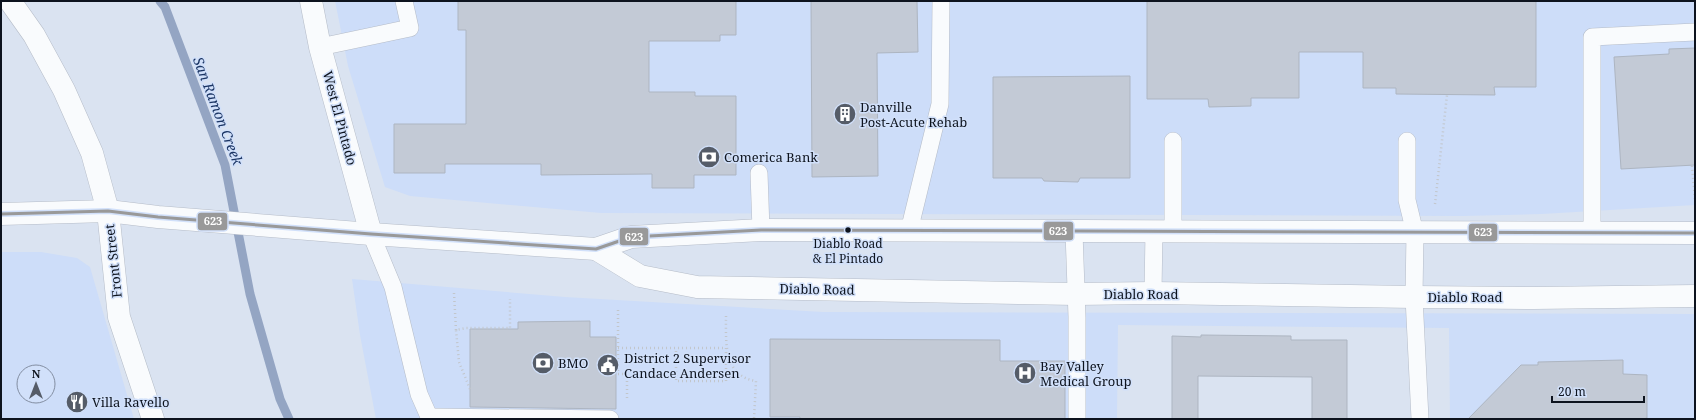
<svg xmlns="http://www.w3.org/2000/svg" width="1696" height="420" viewBox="0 0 1696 420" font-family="'Noto Serif',serif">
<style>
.built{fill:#cdddf9;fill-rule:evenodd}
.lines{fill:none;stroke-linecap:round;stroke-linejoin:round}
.stream{stroke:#94a5c3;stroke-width:9}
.building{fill:#c3cad6;stroke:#adb5c1}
.lane-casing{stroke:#b5bcc8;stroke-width:18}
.street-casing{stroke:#b5bcc8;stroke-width:23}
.secondary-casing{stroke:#b5bcc8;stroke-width:23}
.path{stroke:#c2c6cb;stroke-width:2.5;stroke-dasharray:1 3;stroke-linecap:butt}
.lane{stroke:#f9fbfd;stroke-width:17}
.street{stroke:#f9fbfd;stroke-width:22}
.secondary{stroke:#f9fbfd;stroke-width:22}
.bus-1-casing{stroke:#d1e0fa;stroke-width:6}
.bus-1{stroke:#999;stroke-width:3}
.bus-dot{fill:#0d131e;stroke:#d1e0fa;stroke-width:1.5}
.labels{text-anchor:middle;stroke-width:3;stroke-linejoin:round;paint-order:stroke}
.bus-label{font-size:12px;fill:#0d131e;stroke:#d1e0fa}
.poi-label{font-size:13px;fill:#0d131e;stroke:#d1e0fa;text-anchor:start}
.street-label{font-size:13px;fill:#0d131e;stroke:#d1e0fa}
.water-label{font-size:14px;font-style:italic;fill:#1b3564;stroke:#d1e0fa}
.line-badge{stroke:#d1e0fa;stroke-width:1.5}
.badge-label{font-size:11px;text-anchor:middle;font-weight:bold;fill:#fff}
</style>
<rect width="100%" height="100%" fill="#dae3f1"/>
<g class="built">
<path d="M 335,1 L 1695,1 L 1695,205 L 1542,214 L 1462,216 L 601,213 L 410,196 L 385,187 L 348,66 Z"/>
<path d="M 1,252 L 41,252 L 77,258 L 90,267 L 134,419 L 1,419 ZM 24,372 L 48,372 L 48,396 L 24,396 Z"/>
<path d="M 352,279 L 565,297 L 823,312 L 1695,314 L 1695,419 L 1450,419 L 1449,328 L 1118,325 L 1117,419 L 376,419 L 360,335 Z"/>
</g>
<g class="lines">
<path class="stream" d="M 160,1 L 165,7 L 225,165 L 250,294 L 280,399 L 289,419"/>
</g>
<g class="building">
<path d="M 458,1 L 736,1 L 736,35 L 720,35 L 720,41 L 649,41 L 649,92 L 695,92 L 695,96 L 736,96 L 736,175 L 694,175 L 694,188 L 652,188 L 652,174 L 541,175 L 541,164 L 445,164 L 445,173 L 394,173 L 394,124 L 466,124 L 466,30 L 458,30 Z"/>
<path d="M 811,1 L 917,1 L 918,52 L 877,53 L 878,176 L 812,177 Z"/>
<path d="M 1147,1 L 1536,1 L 1536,87 L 1494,87 L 1495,95 L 1396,94 L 1396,88 L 1363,88 L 1363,52 L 1299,52 L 1299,98 L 1251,98 L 1251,106 L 1209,107 L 1208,99 L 1147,99 Z"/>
<path d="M 1695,48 L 1695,165 L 1621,169 L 1614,57 L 1669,54 L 1669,49 Z"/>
<path d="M 1130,76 L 1130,178 L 1080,178 L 1078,182 L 1044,181 L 1042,178 L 993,178 L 993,77 Z"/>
<path d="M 590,321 L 590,337 L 616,337 L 616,409 L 470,407 L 470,329 L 518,329 L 518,322 Z"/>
<path d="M 1201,335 L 1291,336 L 1291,340 L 1347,340 L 1347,419 L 1312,419 L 1312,377 L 1198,376 L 1198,419 L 1172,419 L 1172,336 L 1201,337 Z"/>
<path d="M 770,339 L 1000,340 L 1000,361 L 1065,361 L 1065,419 L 800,419 L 800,417 L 770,417 Z"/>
<path d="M 1623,360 L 1623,374 L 1647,375 L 1647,418 L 1643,419 L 1468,419 L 1521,365 L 1538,365 L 1538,362 Z"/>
</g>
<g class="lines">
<g class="lane-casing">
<g id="lane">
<path d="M 320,47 L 410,28 L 404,1"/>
<path d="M 1407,141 L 1407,200 L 1415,233 L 1414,297 L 1420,419"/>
<path d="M 759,173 L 761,230"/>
<path d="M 909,231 L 940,104 L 941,1"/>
<path d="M 1074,232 L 1077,317 L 1077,419"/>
<path d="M 1173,232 L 1173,141"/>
<path d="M 1592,233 L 1592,37 L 1695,32"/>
<path d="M 371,234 L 393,287 L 419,394 L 430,419"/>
<path d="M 1153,293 L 1154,231"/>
<path d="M 429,417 L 610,419"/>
</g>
</g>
<g class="street-casing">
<g id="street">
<path d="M 10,1 L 34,35 L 64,90 L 92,153 L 108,211 L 119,317 L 153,419"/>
<path d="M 311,1 L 320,47 L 371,234"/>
</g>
</g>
<g class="secondary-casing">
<g id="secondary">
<path d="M 1,214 L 108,211 L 158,217 L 371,234 L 596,249 L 631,237 L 761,230 L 1695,233"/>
<path d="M 596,249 L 640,276 L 697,287 L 1076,294 L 1153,293 L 1414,297 L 1534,298 L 1695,296"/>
</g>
</g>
<g class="path">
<path d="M 1692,166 L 1695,199"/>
<path d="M 1435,204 L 1447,95"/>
<path d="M 454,293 L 456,330"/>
<path d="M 618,310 L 618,374 L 627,374 L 627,400"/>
<path d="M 726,316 C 726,342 723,376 756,381 L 754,419"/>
<path d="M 618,348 L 726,348 L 726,381 L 676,381 L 676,348"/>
<path d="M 470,389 L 459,362 L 456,330 L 466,328 L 510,328 L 510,299"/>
</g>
<use href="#lane" class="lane"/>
<use href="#street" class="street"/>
<use href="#secondary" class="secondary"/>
<g class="bus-1-casing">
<path id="bus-1" d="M 1,214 L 108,211 L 158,217 L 371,234 L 596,249 L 631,237 L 761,230 L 1695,233"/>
</g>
<use href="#bus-1" class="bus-1"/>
</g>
<defs>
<g id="building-disc" transform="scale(1.15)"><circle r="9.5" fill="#555c68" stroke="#d1e0fa"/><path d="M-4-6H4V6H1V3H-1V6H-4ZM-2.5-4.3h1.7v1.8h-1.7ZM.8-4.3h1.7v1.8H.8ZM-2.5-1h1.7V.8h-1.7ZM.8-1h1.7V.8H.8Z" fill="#fff"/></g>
<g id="bank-disc" transform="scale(1.15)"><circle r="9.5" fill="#555c68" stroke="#d1e0fa"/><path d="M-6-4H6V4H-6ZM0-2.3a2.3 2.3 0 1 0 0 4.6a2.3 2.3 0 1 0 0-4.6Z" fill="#fff"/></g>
<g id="civic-disc" transform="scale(1.15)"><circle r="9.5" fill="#555c68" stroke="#d1e0fa"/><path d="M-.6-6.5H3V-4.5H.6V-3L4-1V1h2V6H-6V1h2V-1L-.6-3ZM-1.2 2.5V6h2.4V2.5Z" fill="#fff"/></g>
<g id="hospital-disc" transform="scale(1.15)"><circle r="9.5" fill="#555c68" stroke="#d1e0fa"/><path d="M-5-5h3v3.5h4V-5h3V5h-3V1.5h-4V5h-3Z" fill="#fff"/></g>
<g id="restaurant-disc" transform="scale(1.15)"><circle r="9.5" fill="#555c68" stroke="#d1e0fa"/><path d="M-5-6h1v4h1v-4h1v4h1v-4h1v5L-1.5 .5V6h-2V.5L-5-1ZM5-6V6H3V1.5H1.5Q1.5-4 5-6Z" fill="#fff"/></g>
</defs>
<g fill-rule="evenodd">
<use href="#building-disc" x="845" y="114"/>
<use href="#bank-disc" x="709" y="157"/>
<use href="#bank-disc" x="543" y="363"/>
<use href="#civic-disc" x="608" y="365"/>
<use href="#hospital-disc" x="1025" y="373"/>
<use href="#restaurant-disc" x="77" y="402"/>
</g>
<circle class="bus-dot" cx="848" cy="230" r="3.5"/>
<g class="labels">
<g class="bus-label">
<text x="848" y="248">Diablo Road<tspan x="848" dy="15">&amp; El Pintado</tspan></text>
</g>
<g class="poi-label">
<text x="860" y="112">Danville<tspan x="860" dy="15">Post-Acute Rehab</tspan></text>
<text x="724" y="162">Comerica Bank</text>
<text x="624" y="363">District 2 Supervisor<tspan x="624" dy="15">Candace Andersen</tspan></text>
<text x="558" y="368">BMO</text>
<text x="1040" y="371">Bay Valley<tspan x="1040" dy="15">Medical Group</tspan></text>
<text x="92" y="407">Villa Ravello</text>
</g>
<g class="street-label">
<text transform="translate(340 118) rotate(75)" y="5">West El Pintado</text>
<text transform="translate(113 261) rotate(-96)" y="5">Front Street</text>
<text transform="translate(817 289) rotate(1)" y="5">Diablo Road</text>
<text x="1141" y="299">Diablo Road</text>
<text x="1465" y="302">Diablo Road</text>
</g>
<g class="water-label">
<text transform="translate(218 111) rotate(69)" y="5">San Ramon Creek</text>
</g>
</g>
<g class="line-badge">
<rect x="197" y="212" width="31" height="19" rx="4" fill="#999"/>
<rect x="1043" y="221" width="31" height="20" rx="4" fill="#999"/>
<rect x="1468" y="223" width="30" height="19" rx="4" fill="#999"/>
<rect x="619" y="227" width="30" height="19" rx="4" fill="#999"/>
</g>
<g class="badge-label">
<text x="213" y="225">623</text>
<text x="1058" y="235">623</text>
<text x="1483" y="236">623</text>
<text x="634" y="241">623</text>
</g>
<rect width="1696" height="420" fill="none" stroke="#0d131e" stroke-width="4"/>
<g transform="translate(36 384)"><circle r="19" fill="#d1e0fa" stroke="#838ea2"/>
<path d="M0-3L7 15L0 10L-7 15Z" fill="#555c68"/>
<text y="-6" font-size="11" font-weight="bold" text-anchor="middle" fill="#0d131e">N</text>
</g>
<path d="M1552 396v6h92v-6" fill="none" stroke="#0d131e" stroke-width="2"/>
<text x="1558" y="396" font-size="12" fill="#0d131e" stroke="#d1e0fa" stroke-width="3" paint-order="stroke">20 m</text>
</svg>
